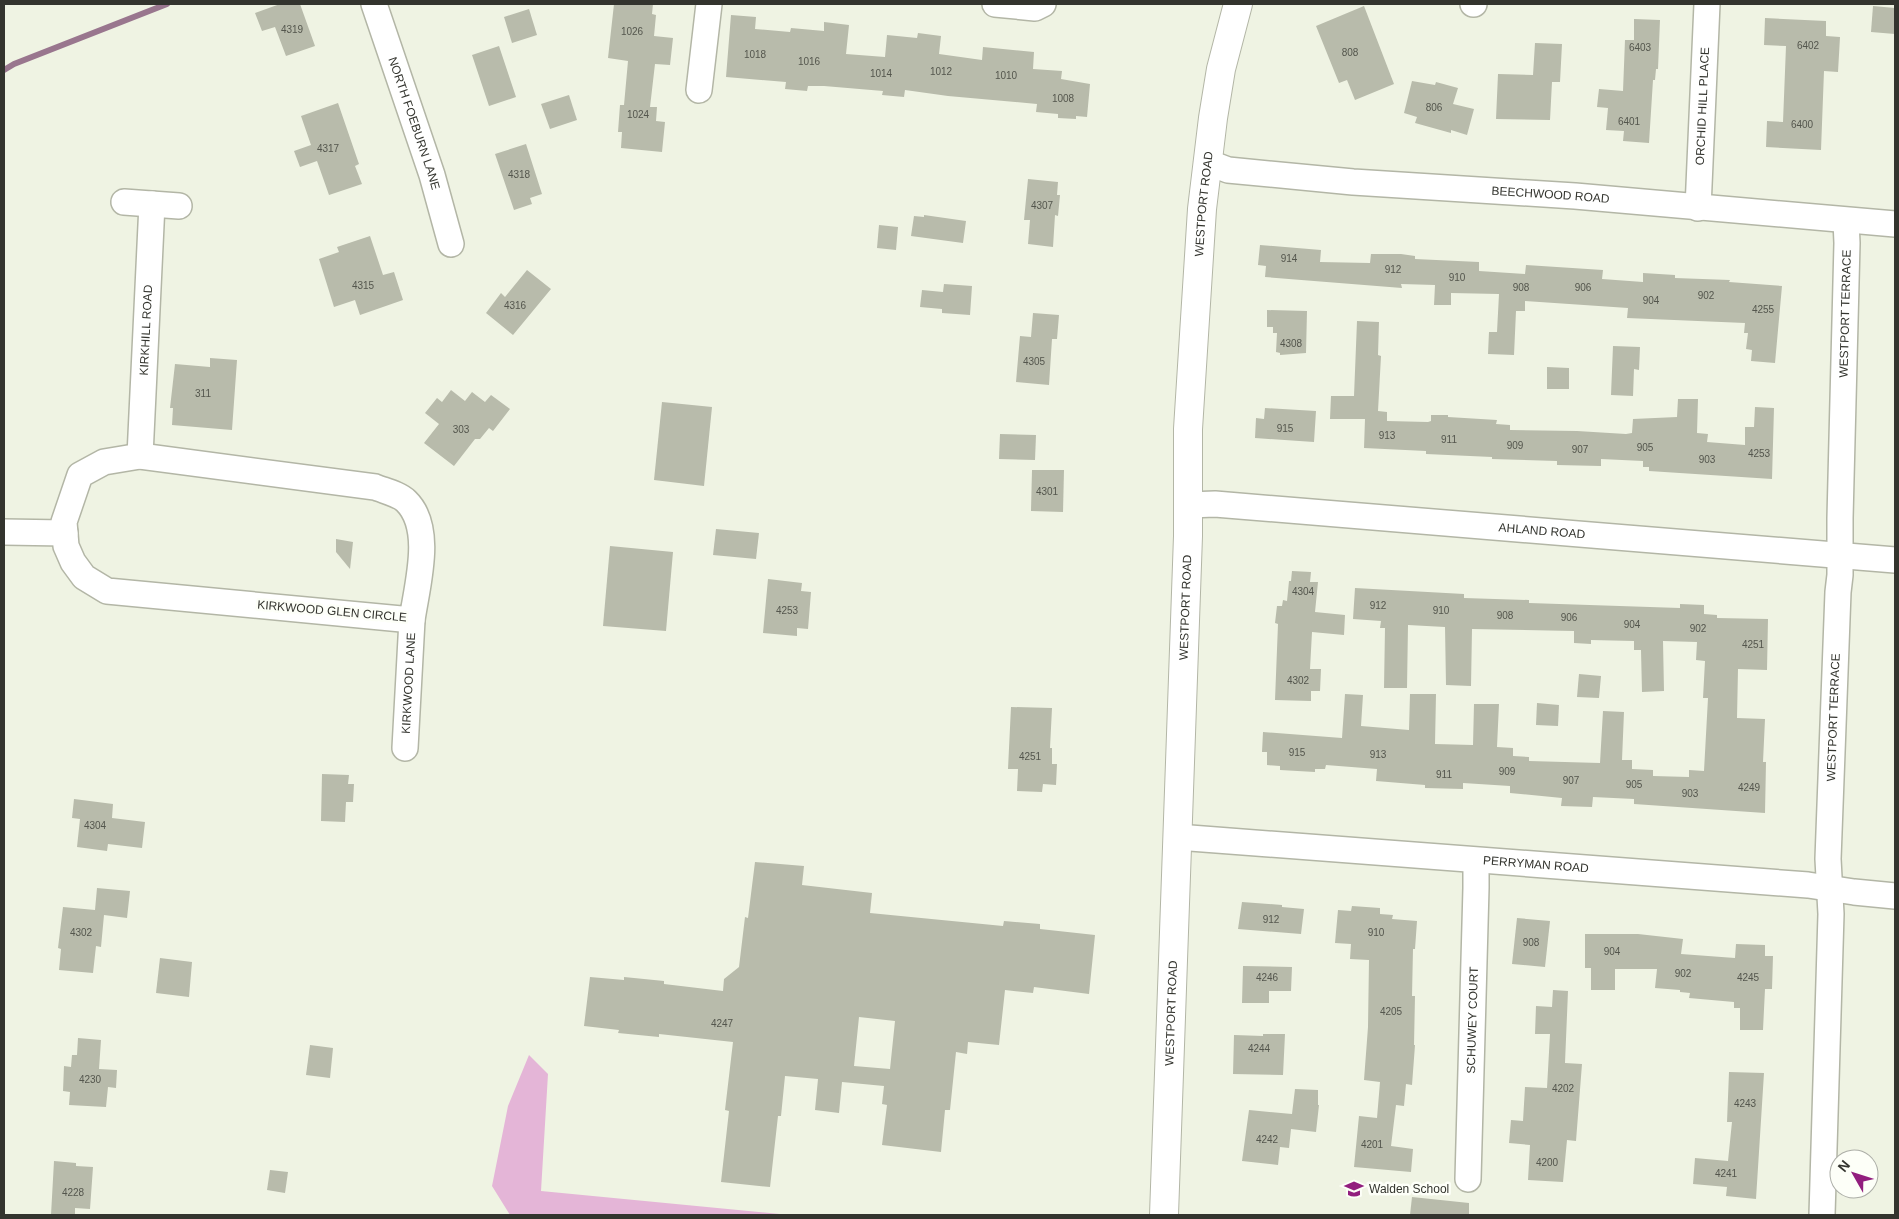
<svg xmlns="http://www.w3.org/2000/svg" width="1899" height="1219" viewBox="0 0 1899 1219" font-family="Arial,sans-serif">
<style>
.green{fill:#e4b5d7}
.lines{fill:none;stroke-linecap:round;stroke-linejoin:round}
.stream{stroke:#99768e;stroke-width:6}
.building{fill:#b8bbab;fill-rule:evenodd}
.minor-casing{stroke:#b3b6a6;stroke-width:28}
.major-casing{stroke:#b3b6a6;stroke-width:30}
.minor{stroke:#fff;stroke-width:25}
.major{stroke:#fff;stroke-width:28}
.labels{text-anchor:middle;stroke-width:5;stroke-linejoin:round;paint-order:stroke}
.number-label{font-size:10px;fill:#54564d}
.street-label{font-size:12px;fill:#33342e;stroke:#fdfff8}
.poi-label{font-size:12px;fill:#33342e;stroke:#fdfff8;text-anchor:start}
</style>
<rect width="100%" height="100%" fill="#eff3e3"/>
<path class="green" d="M 529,1055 L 548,1074 L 541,1191 L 790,1215 L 510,1215 L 492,1186 L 508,1106 Z"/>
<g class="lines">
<path class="stream" d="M 4,70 L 14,64 L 167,4"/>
</g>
<g class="building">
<path d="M 280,4 L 300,4 L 315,46 L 286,56 L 275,27 L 262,31 L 255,13 Z"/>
<path d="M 614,4 L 653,4 L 652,14 L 656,15 L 654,36 L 673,38 L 670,65 L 655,64 L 650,107 L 657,107 L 656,121 L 665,122 L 662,152 L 621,148 L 622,132 L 618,132 L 620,105 L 624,105 L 628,61 L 608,58 Z"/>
<path d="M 1364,6 L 1394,84 L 1355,100 L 1347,80 L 1339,83 L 1316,26 Z"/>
<path d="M 1873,6 L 1895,8 L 1895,34 L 1871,32 Z"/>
<path d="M 529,9 L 537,35 L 512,43 L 504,17 Z"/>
<path d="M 731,15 L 756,17 L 755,29 L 790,32 L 791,28 L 824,31 L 824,22 L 849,25 L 846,54 L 885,57 L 887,35 L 917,38 L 918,33 L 941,36 L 939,54 L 982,60 L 983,47 L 1034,52 L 1033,69 L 1062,71 L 1061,79 L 1090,84 L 1087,117 L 1076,116 L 1076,119 L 1058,118 L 1058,114 L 1036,112 L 1037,104 L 948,96 L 905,90 L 904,97 L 882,95 L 883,91 L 824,86 L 808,86 L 807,91 L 785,89 L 786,82 L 726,77 Z"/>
<path d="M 1765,18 L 1826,21 L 1826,36 L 1840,37 L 1838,72 L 1824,71 L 1821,150 L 1766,147 L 1767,121 L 1783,122 L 1786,46 L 1764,45 Z"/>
<path d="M 1634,19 L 1660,20 L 1658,69 L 1656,69 L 1655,80 L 1653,80 L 1649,143 L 1623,141 L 1624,131 L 1606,130 L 1608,108 L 1597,107 L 1599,89 L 1623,91 L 1625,40 L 1634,40 Z"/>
<path d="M 1535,43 L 1562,44 L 1560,82 L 1552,82 L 1550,120 L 1496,119 L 1498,74 L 1533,75 Z"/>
<path d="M 499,46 L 516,97 L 489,106 L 472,55 Z"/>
<path d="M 1412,81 L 1435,85 L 1436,82 L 1458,88 L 1453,104 L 1474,109 L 1467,135 L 1451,130 L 1451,133 L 1415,123 L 1417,117 L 1404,113 Z"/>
<path d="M 569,95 L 577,120 L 550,129 L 541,104 Z"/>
<path d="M 338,103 L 359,164 L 355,166 L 362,184 L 329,195 L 317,161 L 300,167 L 294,151 L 311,145 L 301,116 Z"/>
<path d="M 526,144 L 542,194 L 530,198 L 532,204 L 514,210 L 495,154 Z"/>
<path d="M 1028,179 L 1058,182 L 1057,195 L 1060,195 L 1058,216 L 1055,215 L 1053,247 L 1028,244 L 1030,220 L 1024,220 Z"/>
<path d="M 924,215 L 966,221 L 963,243 L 911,236 L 914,216 L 924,217 Z"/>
<path d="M 879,225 L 898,227 L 896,250 L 877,248 Z"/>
<path d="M 370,236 L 383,275 L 394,272 L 403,300 L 360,315 L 355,300 L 334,307 L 319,259 L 339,252 L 337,247 Z"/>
<path d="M 1260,245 L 1321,250 L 1320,262 L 1370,263 L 1371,254 L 1401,254 L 1415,256 L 1415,259 L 1479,262 L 1479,271 L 1525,274 L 1526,265 L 1603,270 L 1602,279 L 1643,282 L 1643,273 L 1675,275 L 1675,278 L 1730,280 L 1729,282 L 1782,286 L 1775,363 L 1751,361 L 1752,350 L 1746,349 L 1748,333 L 1744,333 L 1745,323 L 1627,318 L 1628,308 L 1525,301 L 1525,311 L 1516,311 L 1514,355 L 1488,354 L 1489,332 L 1497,332 L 1499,294 L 1451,293 L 1451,305 L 1434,305 L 1435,285 L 1401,284 L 1402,288 L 1265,277 L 1266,266 L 1258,265 Z"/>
<path d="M 527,270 L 551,289 L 513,335 L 486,313 L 501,293 L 505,297 Z"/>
<path d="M 944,284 L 972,286 L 970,315 L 942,313 L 942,309 L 920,307 L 922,290 L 943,292 Z"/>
<path d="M 1267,310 L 1307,311 L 1306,353 L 1280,355 L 1280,353 L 1276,352 L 1277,333 L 1273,333 L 1273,327 L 1267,327 Z"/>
<path d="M 1033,313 L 1059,315 L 1057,339 L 1052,339 L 1049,385 L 1016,382 L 1020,336 L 1031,337 Z"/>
<path d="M 1357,321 L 1379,322 L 1378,355 L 1381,356 L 1378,411 L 1387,412 L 1387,421 L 1428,422 L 1431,421 L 1431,415 L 1448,415 L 1448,417 L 1497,420 L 1496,424 L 1510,425 L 1510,430 L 1577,431 L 1626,434 L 1632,433 L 1633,419 L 1677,417 L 1678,399 L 1698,399 L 1697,433 L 1708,434 L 1707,442 L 1745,445 L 1745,427 L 1754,427 L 1755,407 L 1774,408 L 1772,479 L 1649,471 L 1649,467 L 1643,467 L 1643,461 L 1601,459 L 1601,466 L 1557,465 L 1557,461 L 1492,459 L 1492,457 L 1426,454 L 1426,451 L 1364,448 L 1365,419 L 1330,419 L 1331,396 L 1354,396 Z"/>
<path d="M 1613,346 L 1640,347 L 1639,370 L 1634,369 L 1633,396 L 1611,395 Z"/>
<path d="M 210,358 L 237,360 L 232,430 L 172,425 L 173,408 L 170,408 L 175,364 L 210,367 Z"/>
<path d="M 1547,367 L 1569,368 L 1569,389 L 1547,389 Z"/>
<path d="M 451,390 L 465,401 L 472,392 L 485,402 L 491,395 L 510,409 L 493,431 L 489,428 L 480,439 L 475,439 L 454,466 L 424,443 L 439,424 L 425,413 L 437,398 L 442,402 Z"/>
<path d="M 662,402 L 712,407 L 704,486 L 654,480 Z"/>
<path d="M 1265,408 L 1316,411 L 1314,442 L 1255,438 L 1256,418 L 1264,419 Z"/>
<path d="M 1000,434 L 1036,435 L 1035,460 L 999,459 Z"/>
<path d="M 1032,470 L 1064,470 L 1063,512 L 1031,511 Z"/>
<path d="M 716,529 L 759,533 L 756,559 L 713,555 Z"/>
<path d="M 336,539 L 353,542 L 350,569 L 336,552 Z"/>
<path d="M 610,546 L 673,552 L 666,631 L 603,626 Z"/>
<path d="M 1292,571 L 1311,572 L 1310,582 L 1318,582 L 1315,612 L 1345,615 L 1344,635 L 1312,632 L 1310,669 L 1321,669 L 1320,691 L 1311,691 L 1311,701 L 1275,700 L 1278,624 L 1275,623 L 1277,606 L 1282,606 L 1283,600 L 1287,601 L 1289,581 L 1291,581 Z"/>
<path d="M 768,579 L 802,583 L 801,591 L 811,592 L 808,629 L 797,628 L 797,636 L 763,633 Z"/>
<path d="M 1355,588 L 1464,594 L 1464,598 L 1529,600 L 1529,603 L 1680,608 L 1680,604 L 1704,605 L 1704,614 L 1717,615 L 1717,618 L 1768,619 L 1767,670 L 1738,669 L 1737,718 L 1765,719 L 1763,762 L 1766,762 L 1765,813 L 1634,804 L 1634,799 L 1593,797 L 1592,807 L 1561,806 L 1562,798 L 1510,793 L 1510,786 L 1463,783 L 1463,789 L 1425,788 L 1425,785 L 1376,781 L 1377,769 L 1326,765 L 1325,769 L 1315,769 L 1315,772 L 1280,770 L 1280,766 L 1267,765 L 1267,752 L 1262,752 L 1263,732 L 1342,738 L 1345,694 L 1363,695 L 1361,726 L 1409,730 L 1410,694 L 1436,694 L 1435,744 L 1473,745 L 1474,704 L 1499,704 L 1497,747 L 1513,748 L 1513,756 L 1529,757 L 1529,761 L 1600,763 L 1603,711 L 1624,712 L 1622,760 L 1632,760 L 1632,769 L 1653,770 L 1653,776 L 1689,777 L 1689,770 L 1704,771 L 1708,698 L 1703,698 L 1705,661 L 1696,660 L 1697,642 L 1663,641 L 1664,691 L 1642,692 L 1641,650 L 1634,650 L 1634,641 L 1591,640 L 1591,644 L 1574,643 L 1574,631 L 1472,629 L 1471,686 L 1446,685 L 1445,627 L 1408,625 L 1407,688 L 1384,688 L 1385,628 L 1380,628 L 1381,621 L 1353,619 Z"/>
<path d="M 1579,674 L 1601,676 L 1599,698 L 1577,697 Z"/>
<path d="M 1537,703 L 1559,705 L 1558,726 L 1536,725 Z"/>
<path d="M 1011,707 L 1052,708 L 1050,748 L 1052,748 L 1052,764 L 1057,764 L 1056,785 L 1043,784 L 1042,792 L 1017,791 L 1018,769 L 1008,769 Z"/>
<path d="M 322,774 L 349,775 L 348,784 L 354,784 L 353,802 L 346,802 L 345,822 L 321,821 Z"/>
<path d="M 74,799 L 113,804 L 112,818 L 145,822 L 142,848 L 108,844 L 107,851 L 77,847 L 80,819 L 72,818 Z"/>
<path d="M 755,862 L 804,866 L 802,885 L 872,893 L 870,913 L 1003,926 L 1004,921 L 1040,924 L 1040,929 L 1095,935 L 1089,994 L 1034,987 L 1033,993 L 1005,990 L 999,1045 L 968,1042 L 967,1054 L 956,1052 L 950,1110 L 945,1110 L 941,1152 L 882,1145 L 887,1105 L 882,1104 L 884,1086 L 842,1082 L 839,1113 L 815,1110 L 818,1079 L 785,1076 L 781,1116 L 778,1116 L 770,1187 L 721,1182 L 729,1111 L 725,1110 L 733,1042 L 659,1034 L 659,1037 L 618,1033 L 619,1030 L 584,1026 L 590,977 L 624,980 L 624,977 L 664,981 L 664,984 L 723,991 L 724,979 L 739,967 L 745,917 L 748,918 ZM 859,1017 L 895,1021 L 890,1069 L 854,1066 Z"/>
<path d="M 97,888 L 130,891 L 127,918 L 104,915 L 101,947 L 96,946 L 93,973 L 59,970 L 61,949 L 58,948 L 63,907 L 95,910 Z"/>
<path d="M 1242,902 L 1282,905 L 1282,907 L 1304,909 L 1301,934 L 1238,929 Z"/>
<path d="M 1352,906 L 1380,908 L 1380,914 L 1393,915 L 1392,919 L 1417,921 L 1415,949 L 1413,949 L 1412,996 L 1415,996 L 1414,1045 L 1415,1045 L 1412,1085 L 1406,1084 L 1404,1106 L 1396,1105 L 1391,1146 L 1413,1149 L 1411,1172 L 1354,1167 L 1359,1116 L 1377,1118 L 1380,1082 L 1364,1080 L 1368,1027 L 1369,960 L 1350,959 L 1351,944 L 1335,943 L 1338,910 L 1351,911 Z"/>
<path d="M 1517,918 L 1550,921 L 1545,967 L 1512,964 Z"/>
<path d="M 1585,934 L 1638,934 L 1683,939 L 1681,954 L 1735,958 L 1736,944 L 1765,945 L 1765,956 L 1773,956 L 1772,989 L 1765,989 L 1763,1030 L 1740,1030 L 1740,1008 L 1734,1008 L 1734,1002 L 1689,998 L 1690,993 L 1680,992 L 1680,990 L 1655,988 L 1657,969 L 1615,969 L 1615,990 L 1591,990 L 1591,968 L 1585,968 Z"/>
<path d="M 160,958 L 192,962 L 189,997 L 156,993 Z"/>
<path d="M 1243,966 L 1292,967 L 1291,991 L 1269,991 L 1269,1003 L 1242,1003 Z"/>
<path d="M 1553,990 L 1568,991 L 1565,1063 L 1582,1064 L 1576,1141 L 1567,1140 L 1563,1182 L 1528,1180 L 1530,1145 L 1509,1143 L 1511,1120 L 1523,1121 L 1525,1087 L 1547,1088 L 1550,1034 L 1535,1034 L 1536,1006 L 1552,1007 Z"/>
<path d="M 1263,1034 L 1285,1034 L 1283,1075 L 1233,1074 L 1234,1035 L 1263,1036 Z"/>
<path d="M 78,1038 L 101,1040 L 99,1069 L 117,1070 L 116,1088 L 108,1087 L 106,1107 L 69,1105 L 70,1092 L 63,1091 L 64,1066 L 71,1067 L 72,1055 L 77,1055 Z"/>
<path d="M 310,1045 L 333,1048 L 330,1078 L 306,1075 Z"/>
<path d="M 1729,1072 L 1764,1073 L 1756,1199 L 1726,1196 L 1727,1187 L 1693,1184 L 1695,1158 L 1728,1161 L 1732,1122 L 1727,1122 Z"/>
<path d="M 1295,1089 L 1318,1090 L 1318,1105 L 1319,1105 L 1316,1132 L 1291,1129 L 1289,1148 L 1280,1147 L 1278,1165 L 1242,1161 L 1249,1110 L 1292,1114 Z"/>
<path d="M 54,1161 L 76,1163 L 76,1166 L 93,1167 L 90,1209 L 75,1208 L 75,1215 L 51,1215 Z"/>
<path d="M 270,1170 L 288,1172 L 285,1193 L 267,1190 Z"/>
<path d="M 1412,1197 L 1469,1203 L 1469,1215 L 1410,1215 Z"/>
</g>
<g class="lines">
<g class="minor-casing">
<g id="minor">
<path id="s1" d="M 374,4 L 432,175 L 451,244"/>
<path d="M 995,4 L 1035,8 L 1043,4"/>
<path d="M 1473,4 L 1474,4"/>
<path d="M 699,90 L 709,4"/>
<path id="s2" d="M 1207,162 L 1228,170 L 1353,182 L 1575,196 L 1895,224"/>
<path d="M 124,202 L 179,206"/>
<path id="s3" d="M 1698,208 L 1707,4"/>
<path d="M 140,456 L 375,487 C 385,491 399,494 406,501 C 434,528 417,585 412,620 L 107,591 L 84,577 L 73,562 L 66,546 L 64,522 L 80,475 L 104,462 Z"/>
<path id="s4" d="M 140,456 L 152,204"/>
<path id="s5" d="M 1189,505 L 1215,504 L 1895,560"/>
<path d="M 4,532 L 65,533"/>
<path id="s6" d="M 405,748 L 412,620"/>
<path id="s7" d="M 1177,837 L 1808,885 L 1854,892 L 1895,896"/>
<path id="s8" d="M 1468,1179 L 1476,888 L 1476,861"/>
<path id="s9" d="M 1822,1215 L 1831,914 L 1828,859 L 1838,592 L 1840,575 L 1840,518 L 1847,243 L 1846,221"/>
</g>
</g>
<g class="major-casing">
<g id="major">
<path id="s10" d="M 1164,1215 L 1188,536 L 1188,429 L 1202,209 L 1213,118 L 1221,69 L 1238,4"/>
</g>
</g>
<use href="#minor" class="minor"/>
<use href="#major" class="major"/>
</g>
<defs>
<g id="school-bare" transform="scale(1.5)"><path d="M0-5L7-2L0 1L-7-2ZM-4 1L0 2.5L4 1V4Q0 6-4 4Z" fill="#921e7e" stroke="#fdfff8" stroke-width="2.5" paint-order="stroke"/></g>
</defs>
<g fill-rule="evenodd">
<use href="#school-bare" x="1354" y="1189"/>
</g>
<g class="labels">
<g class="number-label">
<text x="292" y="33">4319</text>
<text x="632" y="35">1026</text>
<text x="1808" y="49">6402</text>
<text x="1640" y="51">6403</text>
<text x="1350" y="56">808</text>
<text x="755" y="58">1018</text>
<text x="809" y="65">1016</text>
<text x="941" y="75">1012</text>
<text x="881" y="77">1014</text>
<text x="1006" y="79">1010</text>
<text x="1063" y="102">1008</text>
<text x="1434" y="111">806</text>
<text x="638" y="118">1024</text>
<text x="1629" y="125">6401</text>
<text x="1802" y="128">6400</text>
<text x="328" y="152">4317</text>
<text x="519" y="178">4318</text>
<text x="1042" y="209">4307</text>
<text x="1289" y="262">914</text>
<text x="1393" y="273">912</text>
<text x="1457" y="281">910</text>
<text x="363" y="289">4315</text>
<text x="1521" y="291">908</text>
<text x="1583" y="291">906</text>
<text x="1706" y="299">902</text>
<text x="1651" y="304">904</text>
<text x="515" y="309">4316</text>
<text x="1763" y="313">4255</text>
<text x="1291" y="347">4308</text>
<text x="1034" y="365">4305</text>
<text x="203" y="397">311</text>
<text x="1285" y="432">915</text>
<text x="461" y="433">303</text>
<text x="1387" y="439">913</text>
<text x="1449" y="443">911</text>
<text x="1515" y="449">909</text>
<text x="1645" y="451">905</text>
<text x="1580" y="453">907</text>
<text x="1759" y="457">4253</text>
<text x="1707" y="463">903</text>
<text x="1047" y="495">4301</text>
<text x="1303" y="595">4304</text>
<text x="1378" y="609">912</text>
<text x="787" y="614">4253</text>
<text x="1441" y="614">910</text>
<text x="1505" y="619">908</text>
<text x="1569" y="621">906</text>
<text x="1632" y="628">904</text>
<text x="1698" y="632">902</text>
<text x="1753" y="648">4251</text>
<text x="1298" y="684">4302</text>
<text x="1297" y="756">915</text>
<text x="1378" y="758">913</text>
<text x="1030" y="760">4251</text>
<text x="1507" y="775">909</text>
<text x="1444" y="778">911</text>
<text x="1571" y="784">907</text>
<text x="1634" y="788">905</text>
<text x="1749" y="791">4249</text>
<text x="1690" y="797">903</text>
<text x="95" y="829">4304</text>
<text x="1271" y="923">912</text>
<text x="81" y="936">4302</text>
<text x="1376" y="936">910</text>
<text x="1531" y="946">908</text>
<text x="1612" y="955">904</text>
<text x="1683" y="977">902</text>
<text x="1267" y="981">4246</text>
<text x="1748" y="981">4245</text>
<text x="1391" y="1015">4205</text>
<text x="722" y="1027">4247</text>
<text x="1259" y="1052">4244</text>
<text x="90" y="1083">4230</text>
<text x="1563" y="1092">4202</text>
<text x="1745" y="1107">4243</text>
<text x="1267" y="1143">4242</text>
<text x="1372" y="1148">4201</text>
<text x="1547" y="1166">4200</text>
<text x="1726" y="1177">4241</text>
<text x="73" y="1196">4228</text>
</g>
<g class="street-label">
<text dy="4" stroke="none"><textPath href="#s3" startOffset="102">ORCHID HILL PLACE</textPath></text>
<text dy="4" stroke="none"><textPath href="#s1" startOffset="126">NORTH FOEBURN LANE</textPath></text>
<text dy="4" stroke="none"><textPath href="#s2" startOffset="346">BEECHWOOD ROAD</textPath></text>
<text dy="4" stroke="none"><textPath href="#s10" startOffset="1012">WESTPORT ROAD</textPath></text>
<text dy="4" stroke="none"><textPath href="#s9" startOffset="902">WESTPORT TERRACE</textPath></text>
<text dy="4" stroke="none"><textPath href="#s4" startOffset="126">KIRKHILL ROAD</textPath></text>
<text dy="4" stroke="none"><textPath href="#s5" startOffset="354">AHLAND ROAD</textPath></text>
<text dy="4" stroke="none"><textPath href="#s10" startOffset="608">WESTPORT ROAD</textPath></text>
<text transform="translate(332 611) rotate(5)" y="4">KIRKWOOD GLEN CIRCLE</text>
<text dy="4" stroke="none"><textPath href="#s6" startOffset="65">KIRKWOOD LANE</textPath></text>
<text dy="4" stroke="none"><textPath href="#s9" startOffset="498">WESTPORT TERRACE</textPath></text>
<text dy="4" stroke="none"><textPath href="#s7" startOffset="360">PERRYMAN ROAD</textPath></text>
<text dy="4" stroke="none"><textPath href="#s10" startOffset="202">WESTPORT ROAD</textPath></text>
<text dy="4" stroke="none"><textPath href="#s8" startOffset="159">SCHUWEY COURT</textPath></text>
</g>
<g class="poi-label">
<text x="1369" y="1193">Walden School</text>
</g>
</g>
<rect width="1899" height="1219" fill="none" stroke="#33342e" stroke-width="10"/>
<g transform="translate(1854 1174) rotate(309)"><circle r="24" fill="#fdfff8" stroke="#acaea7"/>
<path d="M0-4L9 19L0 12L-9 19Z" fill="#921e7e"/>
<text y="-8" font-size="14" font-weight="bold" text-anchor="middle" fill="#33342e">N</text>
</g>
</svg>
